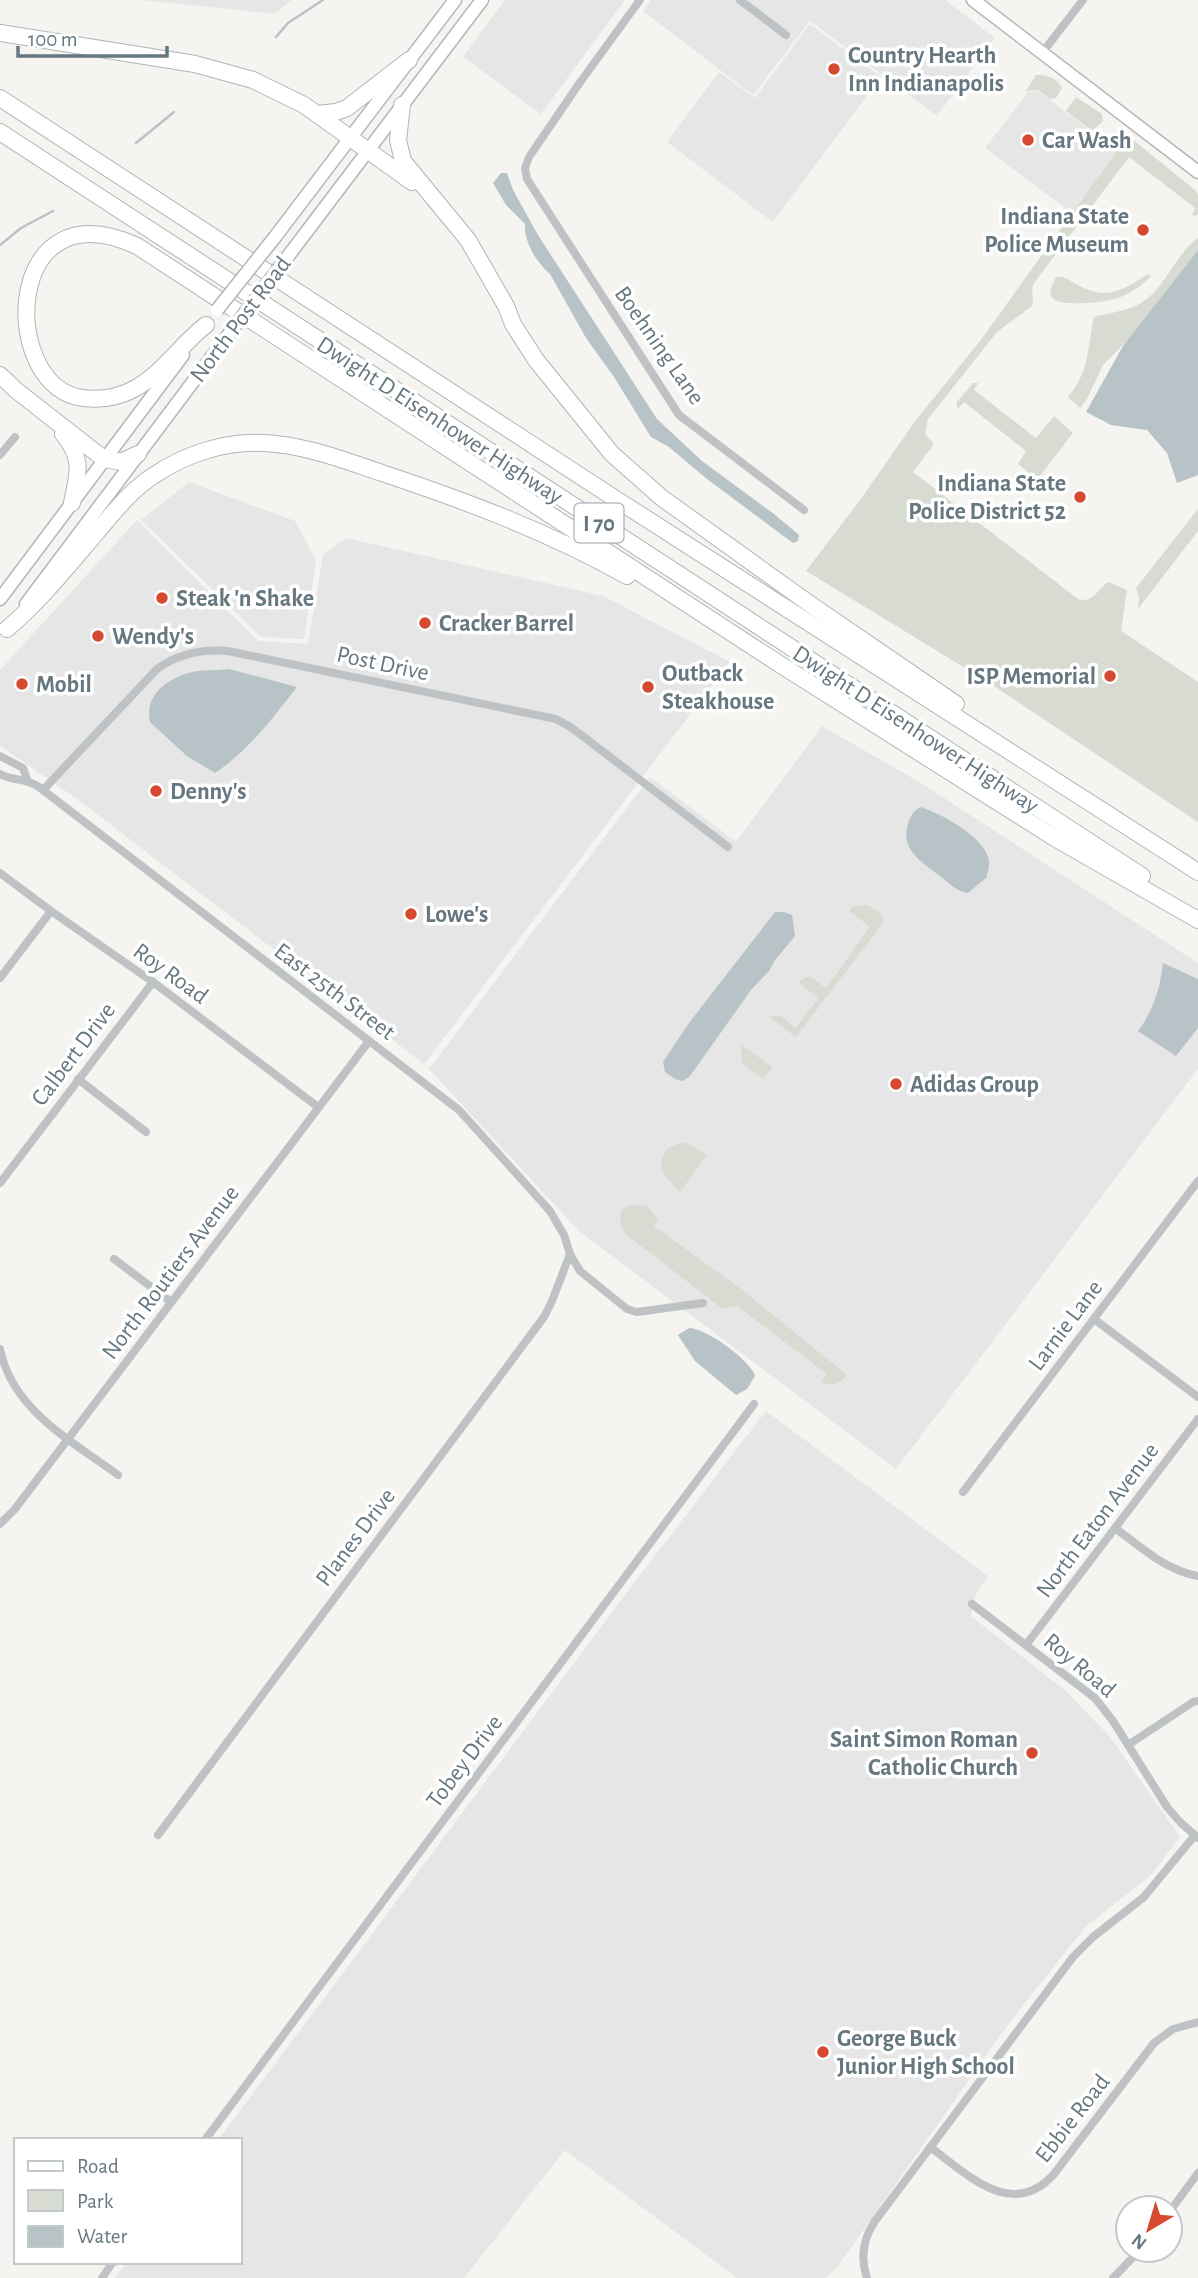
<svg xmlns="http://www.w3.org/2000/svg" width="1198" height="2278" font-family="'Alegreya Sans',sans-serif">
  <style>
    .built { fill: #e5e6e5 }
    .green { fill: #d7dbd2 }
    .water { fill: #b7c3c6 }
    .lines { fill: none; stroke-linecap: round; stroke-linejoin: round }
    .stream { stroke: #b7c3c6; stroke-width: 2.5 }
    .secondary-casing { stroke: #b1b6b9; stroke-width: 15 }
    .primary-casing { stroke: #b2b6b9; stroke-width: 15 }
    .highway-casing { stroke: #b1b5b7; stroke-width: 18 }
    .street { stroke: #bec2c5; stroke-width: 8 }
    .secondary { stroke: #fff; stroke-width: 12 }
    .primary { stroke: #fff; stroke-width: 12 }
    .highway { stroke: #fff; stroke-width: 16 }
    .primary-bridge-casing { stroke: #b2b6b9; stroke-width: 15; stroke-linecap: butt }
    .primary-bridge { stroke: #fff; stroke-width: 12 }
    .poi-dot { fill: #d6482f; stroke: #fff; stroke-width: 2.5 }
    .labels { text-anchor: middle; stroke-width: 7; stroke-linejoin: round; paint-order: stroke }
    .shield { fill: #fff; stroke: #94a0a6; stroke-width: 2 }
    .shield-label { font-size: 23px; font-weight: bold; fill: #667780 }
    .poi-label { font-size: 24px; font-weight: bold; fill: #667780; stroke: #fff; text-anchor: start }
    .street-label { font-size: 24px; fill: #667780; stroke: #fff }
  </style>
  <rect width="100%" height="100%" fill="#f5f4f1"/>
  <!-- built -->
  <g class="built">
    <path d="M143,0H292L274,14Z"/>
    <path d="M505,0H625L541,114L463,57Z"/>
    <path d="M651,0H945L995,38L937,116L810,21L753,95L643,11Z"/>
    <path d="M810,24L881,77L773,222L667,142L719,72L755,98Z"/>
    <path d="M1038,91L1117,151L1072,213L985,148L1028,92Z"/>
    <path d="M189,482L295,521L316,560L304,639L261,637L141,520Z"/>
    <path d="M137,520L258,641L308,644L323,555L346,538L603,596L730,662L424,1064L77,799L0,746V670Z"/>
    <path d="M822,726L921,783L1198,963V1069L896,1469L579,1231L429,1069L650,777L736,842Z"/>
    <path d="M766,1411L988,1576L976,1593L971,1616L1067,1692L1110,1737L1180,1837L1150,1876L1086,1926L1009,2023L836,2269L824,2278H737L565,2150L464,2278H115L127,2262H240V2140H218L634,1583Z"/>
  </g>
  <!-- green -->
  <g class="green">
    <path d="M1036,75C1047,75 1056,77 1062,88L1056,98L1050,99L1038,90L1026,91Z"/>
    <path d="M1076,97L1102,114L1103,121L1092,131L1066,111Z"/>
    <path d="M1114,132L1126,134L1196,191L1198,196V214L1196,216L1192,215L1195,208L1129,157L1034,283C1030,291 1035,298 1032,306L997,332L928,419L925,434L934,444L913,472L1078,599C1094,604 1097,589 1108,582L1127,590L1121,631L1198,682V822L988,682L806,571L860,500L916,420L980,341L1117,151L1108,143Z"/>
    <path d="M1198,238V250L1128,340L1103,365L1087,399L1080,408L1068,397C1090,371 1087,348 1094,317C1108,313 1128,311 1141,303C1167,287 1174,255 1198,238Z"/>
    <path d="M1148,274L1151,276C1143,285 1133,291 1123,296C1110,302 1068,307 1055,300C1051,297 1051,295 1050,290L1056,277C1064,276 1068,280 1076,284C1106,301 1121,291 1148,274Z"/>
    <path d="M973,383H978L974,390L1036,438L1054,416L1073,433L1037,480L1018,464L1026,451L964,402L958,409L956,403Z"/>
    <path d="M1198,509V531L1138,609L1139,598L1136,588Z"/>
    <path d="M868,905L881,914L884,921L796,1037L769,1017L779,1015L796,1028L818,998L798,982L809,976L826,988L870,927L850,911L853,906Z"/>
    <path d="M741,1044L773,1068L763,1079L742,1063Z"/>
    <path d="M681,1143L688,1144L707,1155L680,1192C667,1179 654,1167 667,1149Z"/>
    <path d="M632,1205L647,1206L658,1220L654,1226L741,1289L847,1375C840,1383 832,1387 821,1382L827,1374L737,1306L723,1309L628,1236C621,1228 618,1219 622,1209Z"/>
  </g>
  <!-- water -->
  <g class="water">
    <path d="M501,173H507L513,190L538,235L657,419L702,461L774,514L799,535L798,541L793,543L707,479L669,447L651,437L614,377L586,338L550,274C536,262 524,242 525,224L506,205L493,183Z"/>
    <path d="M1198,250V475L1177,483L1167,453L1147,430L1111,425L1086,412L1123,346Z"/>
    <path d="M229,669L297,687C272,719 249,750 215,773L187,756L150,722C145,698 162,682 185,674C197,669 215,671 229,669Z"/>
    <path d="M920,807C940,813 986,837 989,861C990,865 987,872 987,877L968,893C956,891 949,883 940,876C922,862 900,850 908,824C910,816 913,812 920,807Z"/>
    <path d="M775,912H784L792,915L795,936L775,960L769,971L751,990L690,1076L683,1081L675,1079L665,1072L663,1062L689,1023Z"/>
    <path d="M1163,963L1198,979V1028L1176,1056L1138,1031C1154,1010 1160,988 1163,963Z"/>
    <path d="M689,1328C706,1328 750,1360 755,1376L747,1389L736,1395L695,1361L678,1335Z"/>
  </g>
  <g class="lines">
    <!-- stream -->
    <g class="stream">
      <path d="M276,37L288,23L323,0"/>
      <path d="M136,143L174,112"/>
      <path d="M0,245L21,228L53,211"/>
    </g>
    <defs>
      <path id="secondary" d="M973,0L1198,172"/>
      <g id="primary">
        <path d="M275,237L455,0"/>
        <path d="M292,251L482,0"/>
        <path d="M0,599L183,355"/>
        <path d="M26,604L238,322"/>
      </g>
      <g id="highway">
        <path d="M0,33L195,64L253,80L304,105L412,182"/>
        <path d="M0,98L611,496L1198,872"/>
        <path d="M402,105L398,140L403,161L468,240L506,306L513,324L536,360L612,454L662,498L807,602L956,704"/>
        <path d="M317,114L336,112L347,108L409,60"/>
        <path d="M0,132L1142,876"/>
        <path d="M206,325C181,344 162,374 134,389C117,398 97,401 77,397C0,379 4,185 137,246L781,665L1053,837L1198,920"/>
        <path d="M0,375L17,391L104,459L121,462L138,454"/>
        <path d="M63,434C84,459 78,473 72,503"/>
        <path d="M7,629C41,600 68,566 97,532C114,512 131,490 153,476C185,454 225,441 264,443C305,445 343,460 382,473C466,501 549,532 627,576"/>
      </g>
    </defs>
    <!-- secondary casing -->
    <use href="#secondary" class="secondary-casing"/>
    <!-- primary casing -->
    <use href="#primary" class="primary-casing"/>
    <!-- highway casing -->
    <use href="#highway" class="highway-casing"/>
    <!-- street -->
    <g class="street">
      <path d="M640,0L581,81L529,157L525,168L527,179L679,415L804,510"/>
      <path d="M740,0L786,35"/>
      <path d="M1042,53L1083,0"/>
      <path d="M0,455L15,437"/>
      <path d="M0,756L23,768L27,779"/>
      <path d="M0,774C15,782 25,777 39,787L459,1110L550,1211L564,1235L570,1254L580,1271L627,1309L637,1312L703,1303"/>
      <path d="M43,790L157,669C179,653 202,649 228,651L556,719L572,728L728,847"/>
      <path d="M0,873L51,911L153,982L318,1107"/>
      <path d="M0,978L51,911"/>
      <path d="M78,1079L146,1132"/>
      <path d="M0,1183L153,982"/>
      <path d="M114,1259L171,1302"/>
      <path d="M1094,1319L1198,1397"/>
      <path d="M0,1349C12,1410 72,1441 118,1475"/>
      <path d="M963,1492L1198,1181"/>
      <path d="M0,1524L15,1509L369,1041"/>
      <path d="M1115,1528C1141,1547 1165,1570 1198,1576"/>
      <path d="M972,1604L1095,1698L1113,1721L1167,1807L1180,1822L1198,1838"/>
      <path d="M1026,1645L1198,1419"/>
      <path d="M1128,1745L1193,1702L1198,1701"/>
      <path d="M158,1835L544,1317L552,1301L570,1254"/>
      <path d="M205,2140L754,1404"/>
      <path d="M930,2147C967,2174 1012,2221 1054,2174L1154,2043L1173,2029L1198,2022"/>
      <path d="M1170,2211L1198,2173"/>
      <path d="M102,2278L113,2262"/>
      <path d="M867,2278C860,2258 863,2239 875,2221L1073,1957L1093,1937L1144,1897L1195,1835"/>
      <path d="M1113,2278L1140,2250"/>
    </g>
    <!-- secondary -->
    <use href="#secondary" class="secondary"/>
    <!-- primary -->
    <use href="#primary" class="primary"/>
    <!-- highway -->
    <use href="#highway" class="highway"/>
    <defs>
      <g id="primary-bridge">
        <path d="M217,310L275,237"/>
        <path d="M238,322L292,251"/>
      </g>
    </defs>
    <!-- primary-bridge casing -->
    <use href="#primary-bridge" class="primary-bridge-casing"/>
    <!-- primary-bridge -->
    <use href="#primary-bridge" class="primary-bridge"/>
  </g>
  <!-- markers -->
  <g class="poi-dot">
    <circle cx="834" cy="69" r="7"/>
    <circle cx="1028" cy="140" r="7"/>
    <circle cx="1143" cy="230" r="7"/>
    <circle cx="1080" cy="497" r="7"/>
    <circle cx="162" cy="598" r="7"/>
    <circle cx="425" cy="623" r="7"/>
    <circle cx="98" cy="636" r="7"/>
    <circle cx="1110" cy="676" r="7"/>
    <circle cx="22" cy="684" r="7"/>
    <circle cx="648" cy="687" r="7"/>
    <circle cx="156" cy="791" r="7"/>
    <circle cx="411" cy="914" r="7"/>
    <circle cx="896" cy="1084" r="7"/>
    <circle cx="1032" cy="1753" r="7"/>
    <circle cx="823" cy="2052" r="7"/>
  </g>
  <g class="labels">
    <!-- shield labels -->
    <rect class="shield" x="574.5" y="503.5" width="49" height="39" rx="5"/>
    <g class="shield-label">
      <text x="599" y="531">I 70</text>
    </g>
    <!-- poi labels -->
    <g class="poi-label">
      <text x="848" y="63">Country Hearth<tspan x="848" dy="28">Inn Indianapolis</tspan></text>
      <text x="1042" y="148">Car Wash</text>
      <text x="1129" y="224" text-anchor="end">Indiana State<tspan x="1129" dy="28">Police Museum</tspan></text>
      <text x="1066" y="491" text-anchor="end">Indiana State<tspan x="1066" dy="28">Police District 52</tspan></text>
      <text x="176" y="606">Steak 'n Shake</text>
      <text x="439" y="631">Cracker Barrel</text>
      <text x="112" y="644">Wendy's</text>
      <text x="662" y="681">Outback<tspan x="662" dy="28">Steakhouse</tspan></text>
      <text x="1096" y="684" text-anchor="end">ISP Memorial</text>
      <text x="36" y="692">Mobil</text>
      <text x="170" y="799">Denny's</text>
      <text x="425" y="922">Lowe's</text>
      <text x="910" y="1092">Adidas Group</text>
      <text x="1018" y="1747" text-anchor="end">Saint Simon Roman<tspan x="1018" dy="28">Catholic Church</tspan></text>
      <text x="837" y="2046">George Buck<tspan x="837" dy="28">Junior High School</tspan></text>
    </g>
    <!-- street labels -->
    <g class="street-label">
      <text transform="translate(240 319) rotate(-53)" y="8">North Post Road</text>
      <text transform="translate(660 345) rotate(55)" y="8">Boehning Lane</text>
      <text transform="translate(440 420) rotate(33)" y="8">Dwight D Eisenhower Highway</text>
      <text transform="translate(383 663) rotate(12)" y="8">Post Drive</text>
      <text transform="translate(916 729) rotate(33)" y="8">Dwight D Eisenhower Highway</text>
      <text transform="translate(171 973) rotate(36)" y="8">Roy Road</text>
      <text transform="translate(335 991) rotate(37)" y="8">East 25th Street</text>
      <text transform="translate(73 1054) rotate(-53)" y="8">Calbert Drive</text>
      <text transform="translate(170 1272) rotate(-53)" y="8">North Routiers Avenue</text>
      <text transform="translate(1065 1325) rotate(-53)" y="8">Larnie Lane</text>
      <text transform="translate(1097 1520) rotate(-53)" y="8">North Eaton Avenue</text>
      <text transform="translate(355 1537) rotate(-53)" y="8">Planes Drive</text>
      <text transform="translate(1080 1665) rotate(40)" y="8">Roy Road</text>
      <text transform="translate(464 1761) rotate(-53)" y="8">Tobey Drive</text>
      <text transform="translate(1072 2118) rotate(-52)" y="8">Ebbie Road</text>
    </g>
  </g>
  <!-- legend -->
  <rect x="14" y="2138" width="228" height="126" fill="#ffffff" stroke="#c2c9cc" stroke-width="2"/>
  <rect x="28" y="2161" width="35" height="10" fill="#ffffff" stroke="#c2c9cc" stroke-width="2"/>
  <text x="77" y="2173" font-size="21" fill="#667780">Road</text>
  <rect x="28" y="2190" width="35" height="21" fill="#d7dbd2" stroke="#c2c9cc" stroke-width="2"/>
  <text x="77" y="2208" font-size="21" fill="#667780">Park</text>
  <rect x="28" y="2226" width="35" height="21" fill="#b7c3c6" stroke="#c2c9cc" stroke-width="2"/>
  <text x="77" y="2243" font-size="21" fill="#667780">Water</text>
  <!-- north arrow -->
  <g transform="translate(1149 2229) rotate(218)"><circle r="33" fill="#ffffff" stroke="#c2c9cc" stroke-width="2"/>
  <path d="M0-5L12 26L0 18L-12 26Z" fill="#d6482f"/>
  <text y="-10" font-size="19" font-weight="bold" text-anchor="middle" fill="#667780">N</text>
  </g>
  <!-- scale -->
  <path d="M18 46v10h149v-10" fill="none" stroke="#667780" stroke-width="3.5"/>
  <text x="28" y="46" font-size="21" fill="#667780" stroke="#ffffff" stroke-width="5" paint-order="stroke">100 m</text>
</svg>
